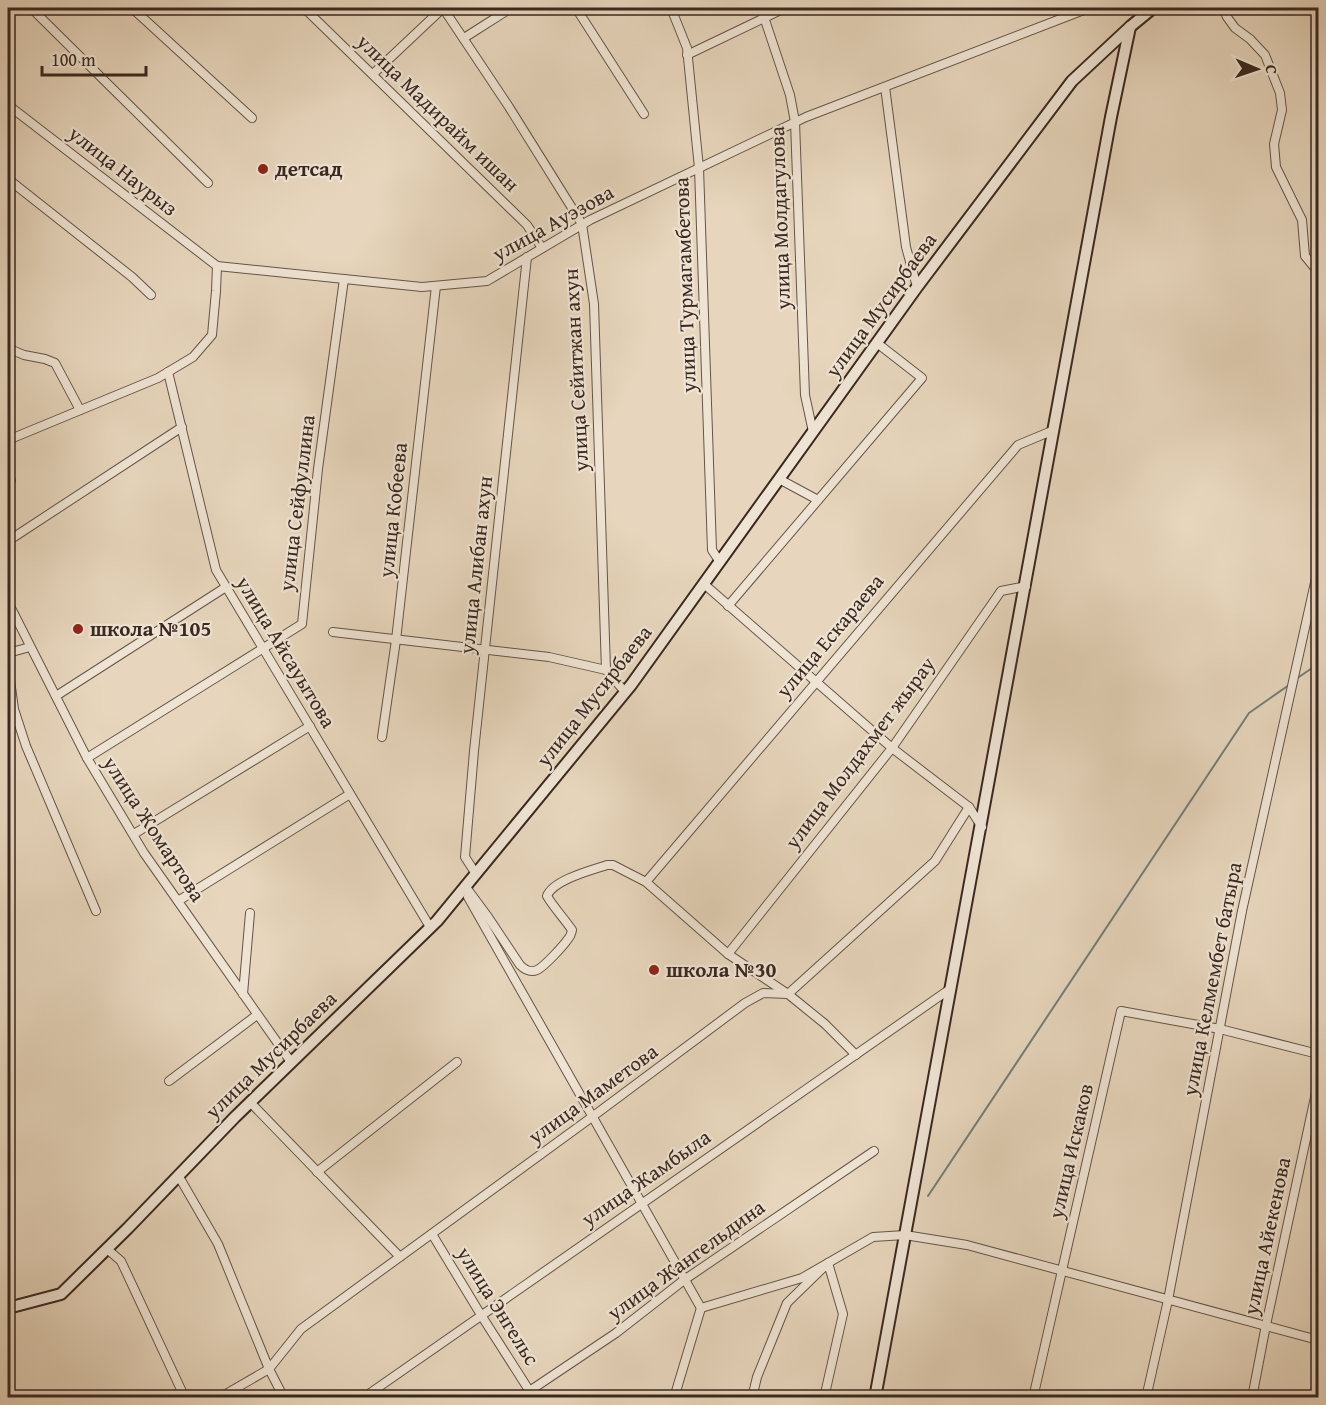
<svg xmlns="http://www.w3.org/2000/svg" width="1326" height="1405" font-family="'Gentium Book Plus',serif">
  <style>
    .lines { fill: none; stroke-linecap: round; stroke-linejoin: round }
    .stream { stroke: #727e7b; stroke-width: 2 }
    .street-casing { stroke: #655447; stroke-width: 10 }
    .secondary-casing { stroke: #3a2820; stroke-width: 14 }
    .street { stroke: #efe4d4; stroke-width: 8 }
    .secondary { stroke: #efe4d4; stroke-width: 10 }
    .poi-dot { fill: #8f2418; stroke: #efe4d4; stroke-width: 2 }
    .labels { text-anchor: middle; stroke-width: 4.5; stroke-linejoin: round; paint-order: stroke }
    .street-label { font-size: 21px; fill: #3a2820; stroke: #efe4d4 }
    .poi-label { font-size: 21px; font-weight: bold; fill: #3a2820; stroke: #efe4d4; text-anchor: start }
  </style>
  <rect width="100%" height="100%" fill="#e7d6bd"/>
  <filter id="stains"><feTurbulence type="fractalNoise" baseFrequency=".00333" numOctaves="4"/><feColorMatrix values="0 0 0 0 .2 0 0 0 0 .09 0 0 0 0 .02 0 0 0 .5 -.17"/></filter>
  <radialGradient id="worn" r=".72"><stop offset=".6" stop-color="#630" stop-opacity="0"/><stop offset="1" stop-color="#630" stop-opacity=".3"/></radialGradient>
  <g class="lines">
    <!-- stream -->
    <g class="stream">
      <path d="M1296,679L1318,664"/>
      <path d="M928,1196L1249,713L1289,685"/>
    </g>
    <defs>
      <g id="street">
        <path d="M31,8L208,183"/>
        <path d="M132,8L252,118"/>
        <path d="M304,8L527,225L542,248"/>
        <path d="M443,8L509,107L582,224L594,304L606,670L625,692"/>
        <path d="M576,8L644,114"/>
        <path d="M671,8L687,48L699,168L712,550L720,562"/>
        <path d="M761,8L790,95L795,122L805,395L813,432"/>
        <path d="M1223,8L1227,17L1235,28L1250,39L1265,55L1280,93L1282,110L1274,144L1276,167L1302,220L1305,256L1314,267L1318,270"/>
        <path d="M464,38L511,8"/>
        <path d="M687,55L785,8"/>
        <path d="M373,74L443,8"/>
        <path d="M885,87L906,247L917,287"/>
        <path d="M8,105L217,266"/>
        <path d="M8,179L132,277L151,295"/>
        <path d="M217,266L422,287L487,281L590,220L806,117L1089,8"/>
        <path d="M8,346L12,350L24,355L45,359L55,363L80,410"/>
        <path d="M168,372L216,570L430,927"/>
        <path d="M8,440L158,378L193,357L212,335L216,291L217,266"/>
        <path d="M8,471L11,481"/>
        <path d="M779,479L818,500"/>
        <path d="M8,541L182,427"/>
        <path d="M704,584L892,748L969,807L982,827"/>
        <path d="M8,602L87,758L144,853L291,1062"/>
        <path d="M728,606L922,378L877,343"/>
        <path d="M333,632L549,657L606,670"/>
        <path d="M8,653L30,647"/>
        <path d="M8,666L14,709L26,746L96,911"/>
        <path d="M56,696L226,587"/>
        <path d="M382,737L396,640L436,286"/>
        <path d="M87,758L302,624L318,469L344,279"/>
        <path d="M134,834L310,726"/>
        <path d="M476,874L465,857L474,751L527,257"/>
        <path d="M646,882L1018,445L1054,430"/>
        <path d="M465,886L488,917L520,965C525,970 530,973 537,970C544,967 564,945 568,939C571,936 571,934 572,930C564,918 554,908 547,896C553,880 592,870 607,865H613L646,882L728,954L788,994L825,1024L856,1055"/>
        <path d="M468,897L701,1308"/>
        <path d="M178,901L350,794"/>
        <path d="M728,954L892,748L1001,591L1026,586"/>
        <path d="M243,994L250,913"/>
        <path d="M169,1081L257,1015"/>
        <path d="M250,1102L400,1257"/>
        <path d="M317,1172L457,1062"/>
        <path d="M178,1175L218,1244L269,1369L284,1398"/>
        <path d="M432,1234L481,1315L534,1398"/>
        <path d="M107,1249L121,1261L185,1398"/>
        <path d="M701,1308L802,1278L873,1237L905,1235L967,1245L1318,1340"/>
        <path d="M219,1398L269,1369L301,1329L592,1117L745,1003L763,993L788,994L935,861L969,807"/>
        <path d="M363,1398L950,989"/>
        <path d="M519,1398L616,1333L684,1280L874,1151"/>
        <path d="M674,1398L701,1308"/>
        <path d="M752,1398L757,1377L787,1303L828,1263L843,1314L824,1398"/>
        <path d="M1033,1398L1121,1011L1220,1029L1318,1054"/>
        <path d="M1146,1398L1168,1300L1242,911L1318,569"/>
        <path d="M1252,1398L1266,1325L1318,1083"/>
      </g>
      <g id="secondary">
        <path d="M8,1308L61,1294L128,1228L235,1117L437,921L631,685L917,287L1072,81L1131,26L1153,8"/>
        <path d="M875,1398C954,971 1033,544 1111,117L1130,27"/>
      </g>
    </defs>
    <!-- street casing -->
    <use href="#street" class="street-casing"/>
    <!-- secondary casing -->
    <use href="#secondary" class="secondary-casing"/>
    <!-- street -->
    <use href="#street" class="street"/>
    <!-- secondary -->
    <use href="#secondary" class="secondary"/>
  </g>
  <!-- markers -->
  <g class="poi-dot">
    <circle cx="263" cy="169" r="6"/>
    <circle cx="78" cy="629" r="6"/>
    <circle cx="654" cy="970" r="6"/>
  </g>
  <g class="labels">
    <!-- street labels -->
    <g class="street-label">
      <text transform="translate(438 113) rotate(44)" y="7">улица Мадирайм ишан</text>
      <text transform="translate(123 171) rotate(38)" y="7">улица Наурыз</text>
      <text transform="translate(780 218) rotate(-92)" y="7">улица Молдагулова</text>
      <text transform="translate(553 223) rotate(-29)" y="7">улица Ауэзова</text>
      <text transform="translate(685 285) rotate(-92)" y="7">улица Турмагамбетова</text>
      <text transform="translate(881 305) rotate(-54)" y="7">улица Мусирбаева</text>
      <text transform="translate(576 370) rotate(-93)" y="7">улица Сейитжан ахун</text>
      <text transform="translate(297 503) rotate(-83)" y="7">улица Сейфуллина</text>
      <text transform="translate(393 510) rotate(-84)" y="7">улица Кобеева</text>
      <text transform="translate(476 565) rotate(-84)" y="7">улица Алибан ахун</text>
      <text transform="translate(830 636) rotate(-50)" y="7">улица Ескараева</text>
      <text transform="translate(286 652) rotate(59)" y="7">улица Айсауытова</text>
      <text transform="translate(594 696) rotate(-52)" y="7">улица Мусирбаева</text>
      <text transform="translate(860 753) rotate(-53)" y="7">улица Молдахмет жырау</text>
      <text transform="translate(154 829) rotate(57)" y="7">улица Жомартова</text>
      <text transform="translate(1212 979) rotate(-79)" y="7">улица Келмембет батыра</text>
      <text transform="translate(271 1055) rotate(-44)" y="7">улица Мусирбаева</text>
      <text transform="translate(593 1094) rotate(-36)" y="7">улица Маметова</text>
      <text transform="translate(1071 1151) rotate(-77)" y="7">улица Искаков</text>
      <text transform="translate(646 1178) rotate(-35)" y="7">улица Жамбыла</text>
      <text transform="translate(1267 1236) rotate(-78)" y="7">улица Айекенова</text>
      <text transform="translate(686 1260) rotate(-36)" y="7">улица Жангельдина</text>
      <text transform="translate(498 1306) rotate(58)" y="7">улица Энгельс</text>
    </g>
    <!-- poi labels -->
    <g class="poi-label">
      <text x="275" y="176">детсад</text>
      <text x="90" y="636">школа №105</text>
      <text x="666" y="977">школа №30</text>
    </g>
  </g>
  <!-- margin -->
  <rect width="1326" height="1405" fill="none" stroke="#e7d6bd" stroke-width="30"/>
  <rect x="9" y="9" width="1308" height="1387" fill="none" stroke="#3a2820" stroke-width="3"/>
  <rect x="15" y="15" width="1296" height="1375" fill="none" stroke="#3a2820" stroke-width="1.5"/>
  <!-- north arrow -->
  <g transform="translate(1257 69) rotate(92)" stroke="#efe4d4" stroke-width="4.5" paint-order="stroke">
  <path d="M0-4.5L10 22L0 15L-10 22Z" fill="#3a2820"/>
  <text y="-9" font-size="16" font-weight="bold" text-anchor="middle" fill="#3a2820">С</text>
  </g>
  <!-- scale -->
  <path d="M42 66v9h104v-9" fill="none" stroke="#3a2820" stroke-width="3"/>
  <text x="51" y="66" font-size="18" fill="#3a2820" stroke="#efe4d4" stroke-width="4.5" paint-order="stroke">100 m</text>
  <rect width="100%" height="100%" filter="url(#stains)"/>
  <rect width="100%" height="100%" fill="url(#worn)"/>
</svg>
